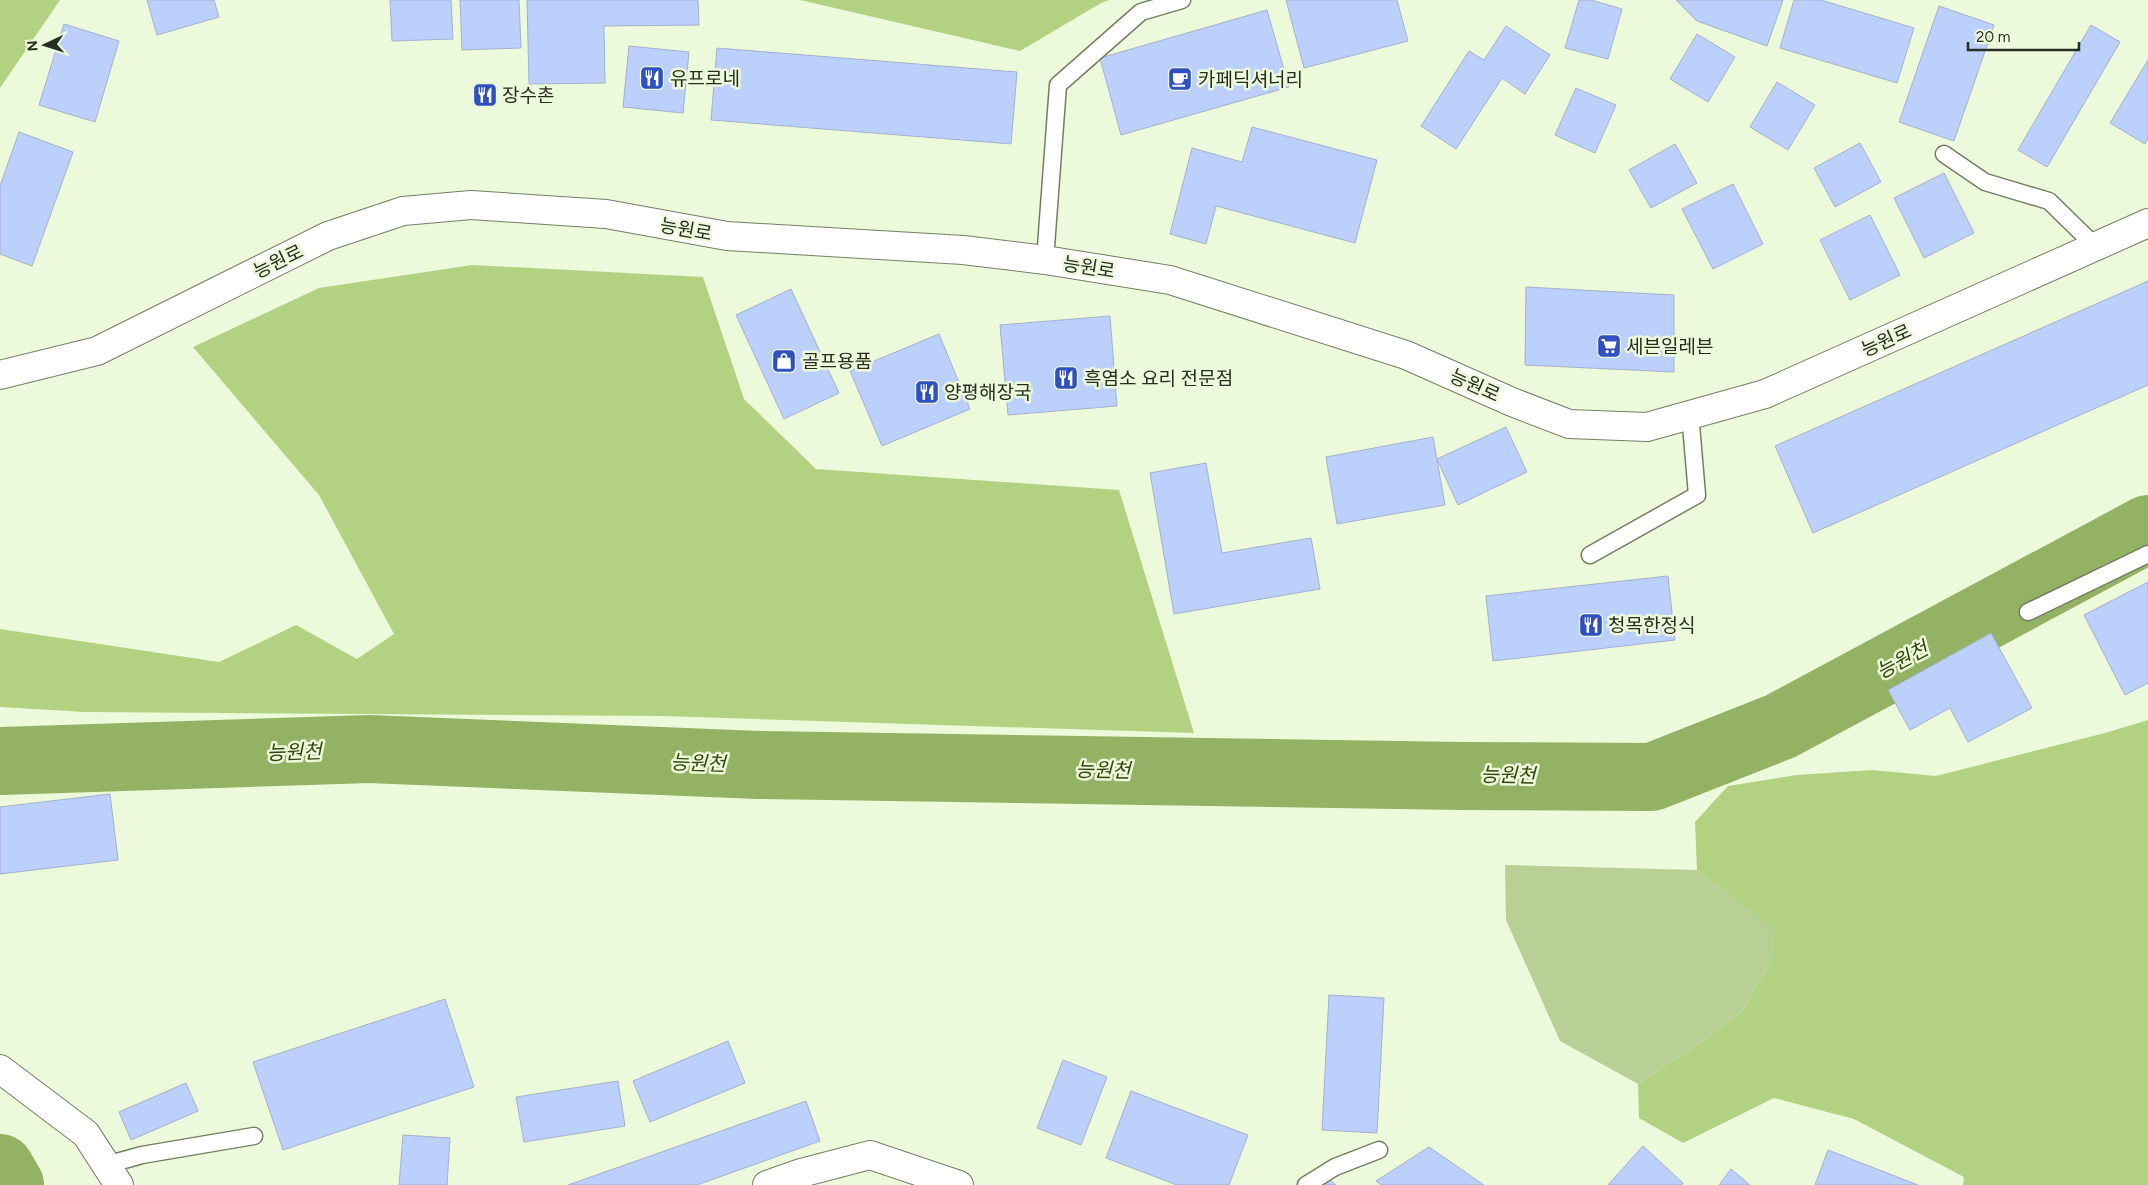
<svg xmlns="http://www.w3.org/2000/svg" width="2148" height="1185" font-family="Figtree,'Noto Sans KR',sans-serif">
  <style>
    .green { fill: #b8d096 }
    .forest { fill: #b2d282 }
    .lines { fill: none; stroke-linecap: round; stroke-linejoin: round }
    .river { stroke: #93b263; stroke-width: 68 }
    .building { fill: #bcd0fd; stroke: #a4b0cc }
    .lane-casing { stroke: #737f64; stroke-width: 19 }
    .street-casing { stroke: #737f64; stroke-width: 30 }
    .secondary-casing { stroke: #737f64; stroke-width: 30 }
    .lane { stroke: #fff; stroke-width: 16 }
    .street { stroke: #fff; stroke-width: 28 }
    .secondary { stroke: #fff; stroke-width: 28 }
    .labels { text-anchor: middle; stroke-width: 5; stroke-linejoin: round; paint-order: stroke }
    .poi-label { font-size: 19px; fill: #282d22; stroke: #ecf9da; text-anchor: start }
    .street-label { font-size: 19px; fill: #282d22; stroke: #ecf9da }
    .water-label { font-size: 20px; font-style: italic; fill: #32450a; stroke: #ecf9da }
  </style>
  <rect width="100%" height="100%" fill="#ecf9da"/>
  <!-- green -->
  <path class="green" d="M1505,865L1697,870L1776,930L1772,960L1742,1011L1695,1047L1638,1084L1560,1041L1506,920Z"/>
  <!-- forest -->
  <g class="forest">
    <path d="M0,0H60L0,88Z"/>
    <path d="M800,0H1109L1101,3L1020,51Z"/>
    <path d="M472,265L703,277L744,399L816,469L1119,490L1194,733L662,716L85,712L0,707V629L219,662L296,625L357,659L394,634L319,495L193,347L319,288Z"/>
    <path d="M2148,720V1185H1963L1964,1177L1854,1119L1774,1098L1683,1143L1639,1118L1638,1084L1695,1047L1742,1011L1772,960L1775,930L1697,870L1695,822L1728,786L1797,775L1872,770L1936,776L2105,733Z"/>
  </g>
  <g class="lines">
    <!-- river -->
    <g class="river">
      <path d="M0,761L369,749L759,765L1461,776L1652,777L1781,726L2148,529"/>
      <path d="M0,1168L10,1185"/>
    </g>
  </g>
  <!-- building -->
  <g class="building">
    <path d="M147,0H214L219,17L157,35Z"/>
    <path d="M390,0H451L453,39L392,41Z"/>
    <path d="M460,0H519L521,48L462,50Z"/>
    <path d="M527,0H698L699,25L604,26L605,83L529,84Z"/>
    <path d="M1286,0H1397L1408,41L1304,68Z"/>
    <path d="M1579,0H1591L1622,9L1608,59L1565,48Z"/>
    <path d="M1676,0H1783L1767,46L1697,21Z"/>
    <path d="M1794,0H1821L1914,28L1897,83L1780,48Z"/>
    <path d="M1939,6L1994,25L1954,141L1899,122Z"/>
    <path d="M1267,10L1289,87L1121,135L1100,58Z"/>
    <path d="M64,24L119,41L95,122L39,105Z"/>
    <path d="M2091,25L2120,42L2047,167L2018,150Z"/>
    <path d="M1506,26L1550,55L1525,94L1502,78L1456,149L1421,126L1469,51L1484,60Z"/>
    <path d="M1697,34L1735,57L1708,102L1670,79Z"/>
    <path d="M629,46L689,52L683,113L623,107Z"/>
    <path d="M717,48L1017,72L1011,144L711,120Z"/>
    <path d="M2148,60V139L2145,144L2110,123Z"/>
    <path d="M1777,82L1815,105L1788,150L1750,127Z"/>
    <path d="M1576,88L1616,105L1595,153L1555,135Z"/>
    <path d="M1252,127L1377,160L1355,243L1216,206L1206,244L1170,234L1192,148L1242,162Z"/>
    <path d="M19,132L73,152L32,266L0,254V186Z"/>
    <path d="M1860,143L1881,182L1835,207L1814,168Z"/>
    <path d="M1675,144L1697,183L1651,208L1629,170Z"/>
    <path d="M1944,173L1974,233L1924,258L1894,198Z"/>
    <path d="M1733,184L1763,244L1713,269L1682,209Z"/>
    <path d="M1870,215L1900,275L1850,300L1820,240Z"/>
    <path d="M2148,281V385L1813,533L1775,446Z"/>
    <path d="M1526,287L1674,295V372L1525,365Z"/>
    <path d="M791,289L839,393L784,419L736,315Z"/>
    <path d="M1110,316L1117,406L1008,415L1000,325Z"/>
    <path d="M939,334L970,409L882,446L850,371Z"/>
    <path d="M1506,427L1527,472L1458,505L1437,459Z"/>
    <path d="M1433,437L1445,505L1337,524L1326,457Z"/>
    <path d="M1206,463L1222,553L1311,538L1320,589L1174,614L1150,473Z"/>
    <path d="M1668,576L1675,640L1493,661L1486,596Z"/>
    <path d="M2148,582V683L2125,695L2084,615Z"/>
    <path d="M1991,633L2032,708L1968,742L1950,708L1910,730L1888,690Z"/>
    <path d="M110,794L118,860L0,874V807Z"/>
    <path d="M1329,995L1384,998L1377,1133L1322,1130Z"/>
    <path d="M445,999L474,1087L283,1150L253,1062Z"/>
    <path d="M728,1041L745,1083L650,1122L633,1081Z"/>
    <path d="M1063,1060L1107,1077L1081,1145L1037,1128Z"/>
    <path d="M618,1081L625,1126L524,1142L516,1097Z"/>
    <path d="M186,1083L198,1111L131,1140L119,1112Z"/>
    <path d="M1131,1091L1248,1135L1229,1185H1177L1106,1158Z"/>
    <path d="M806,1101L820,1141L697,1185H568Z"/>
    <path d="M403,1135L450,1138L447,1185H399Z"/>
    <path d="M1643,1146L1683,1183L1682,1185H1608Z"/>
    <path d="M1429,1147L1484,1185H1381L1376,1181Z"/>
    <path d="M1828,1150L1918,1185H1815Z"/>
    <path d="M1731,1169L1750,1185H1719Z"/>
    <path d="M1330,1180L1336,1185H1325Z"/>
  </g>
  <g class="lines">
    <defs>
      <g id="lane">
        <path d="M1944,154L1985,182L2049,201L2095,246"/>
        <path d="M1045,260L1058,85L1141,12L1182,0"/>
        <path d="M1590,555L1697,495L1690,413"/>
        <path d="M2028,612L2148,554"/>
        <path d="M106,1165L142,1155L254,1136"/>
        <path d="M1306,1185L1335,1167L1379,1150"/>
      </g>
      <g id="street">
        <path d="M0,1069L86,1134L119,1185"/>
        <path d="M767,1185L801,1173L870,1155L959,1185"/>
      </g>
      <path id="secondary" d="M0,375L97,351L328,236L403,211L471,205L606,214L727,236L963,250L1045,260L1170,280L1406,355L1512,402L1569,424L1647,427L1765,394L2148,223"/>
    </defs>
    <!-- lane casing -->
    <use href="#lane" class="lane-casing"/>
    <!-- street casing -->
    <use href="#street" class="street-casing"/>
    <!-- secondary casing -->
    <use href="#secondary" class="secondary-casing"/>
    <!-- lane -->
    <use href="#lane" class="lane"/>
    <!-- street -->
    <use href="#street" class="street"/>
    <!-- secondary -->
    <use href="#secondary" class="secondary"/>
  </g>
  <!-- icons -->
  <defs>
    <symbol id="restaurant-square" viewBox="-11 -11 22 22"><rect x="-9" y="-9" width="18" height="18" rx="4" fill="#2e50c0" stroke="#ecf9da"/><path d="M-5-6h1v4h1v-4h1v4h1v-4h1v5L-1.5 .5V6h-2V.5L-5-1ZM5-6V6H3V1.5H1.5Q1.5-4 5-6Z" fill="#fff"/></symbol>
    <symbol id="cafe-square" viewBox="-11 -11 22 22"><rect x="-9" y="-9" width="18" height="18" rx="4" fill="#2e50c0" stroke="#ecf9da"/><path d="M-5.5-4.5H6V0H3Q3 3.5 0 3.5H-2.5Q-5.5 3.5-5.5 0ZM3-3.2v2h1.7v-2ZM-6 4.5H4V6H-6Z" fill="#fff"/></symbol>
    <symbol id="supermarket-square" viewBox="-11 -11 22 22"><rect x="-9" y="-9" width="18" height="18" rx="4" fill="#2e50c0" stroke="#ecf9da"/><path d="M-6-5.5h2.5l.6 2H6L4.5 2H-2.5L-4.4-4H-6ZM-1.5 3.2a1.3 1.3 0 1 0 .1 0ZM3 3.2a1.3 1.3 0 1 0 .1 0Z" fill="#fff"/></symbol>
    <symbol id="shop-square" viewBox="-11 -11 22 22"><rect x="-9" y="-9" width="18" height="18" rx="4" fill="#2e50c0" stroke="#ecf9da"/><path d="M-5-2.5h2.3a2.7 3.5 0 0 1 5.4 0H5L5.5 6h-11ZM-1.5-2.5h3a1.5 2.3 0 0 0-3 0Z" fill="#fff"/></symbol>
  </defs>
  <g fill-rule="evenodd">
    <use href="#restaurant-square" x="638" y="64" width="28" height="28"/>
    <use href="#cafe-square" x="1166" y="65" width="28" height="28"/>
    <use href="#restaurant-square" x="471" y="81" width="28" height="28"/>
    <use href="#supermarket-square" x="1595" y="332" width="28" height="28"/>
    <use href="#shop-square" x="770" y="347" width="28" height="28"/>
    <use href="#restaurant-square" x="1052" y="364" width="28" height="28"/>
    <use href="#restaurant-square" x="913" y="378" width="28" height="28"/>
    <use href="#restaurant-square" x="1577" y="611" width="28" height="28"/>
  </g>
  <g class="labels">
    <!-- poi labels -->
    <g class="poi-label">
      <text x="670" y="85">유프로네</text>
      <text x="1198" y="86">카페딕셔너리</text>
      <text x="502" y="102">장수촌</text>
      <text x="1626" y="353">세븐일레븐</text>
      <text x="802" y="368">골프용품</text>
      <text x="1084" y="385">흑염소 요리 전문점</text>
      <text x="944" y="399">양평해장국</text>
      <text x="1608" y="632">청목한정식</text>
    </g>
    <!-- street labels -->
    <g class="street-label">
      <text transform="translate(686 229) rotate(10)" y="7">능원로</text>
      <text transform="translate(278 261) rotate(-26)" y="7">능원로</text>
      <text transform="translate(1089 267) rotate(9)" y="7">능원로</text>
      <text transform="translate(1886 340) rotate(-24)" y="7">능원로</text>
      <text transform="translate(1475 385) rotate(24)" y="7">능원로</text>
    </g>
    <!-- water labels -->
    <g class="water-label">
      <text transform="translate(1902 660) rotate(-28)" y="7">능원천</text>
      <text transform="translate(294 752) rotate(-2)" y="7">능원천</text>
      <text transform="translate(698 763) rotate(2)" y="7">능원천</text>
      <text transform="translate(1103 770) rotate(1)" y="7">능원천</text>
      <text transform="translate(1508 775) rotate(1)" y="7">능원천</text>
    </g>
  </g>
  <!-- north arrow -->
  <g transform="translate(45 45) rotate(266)" stroke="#ecf9da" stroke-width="4" paint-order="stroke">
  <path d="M0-4L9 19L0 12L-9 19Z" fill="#282d22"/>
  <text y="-8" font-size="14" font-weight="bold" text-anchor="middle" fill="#282d22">N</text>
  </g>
  <!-- scale -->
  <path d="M1968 42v8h111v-8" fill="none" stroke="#282d22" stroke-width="2.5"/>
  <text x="1976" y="42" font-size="15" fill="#282d22" stroke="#ecf9da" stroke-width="4" paint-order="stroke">20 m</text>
</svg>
